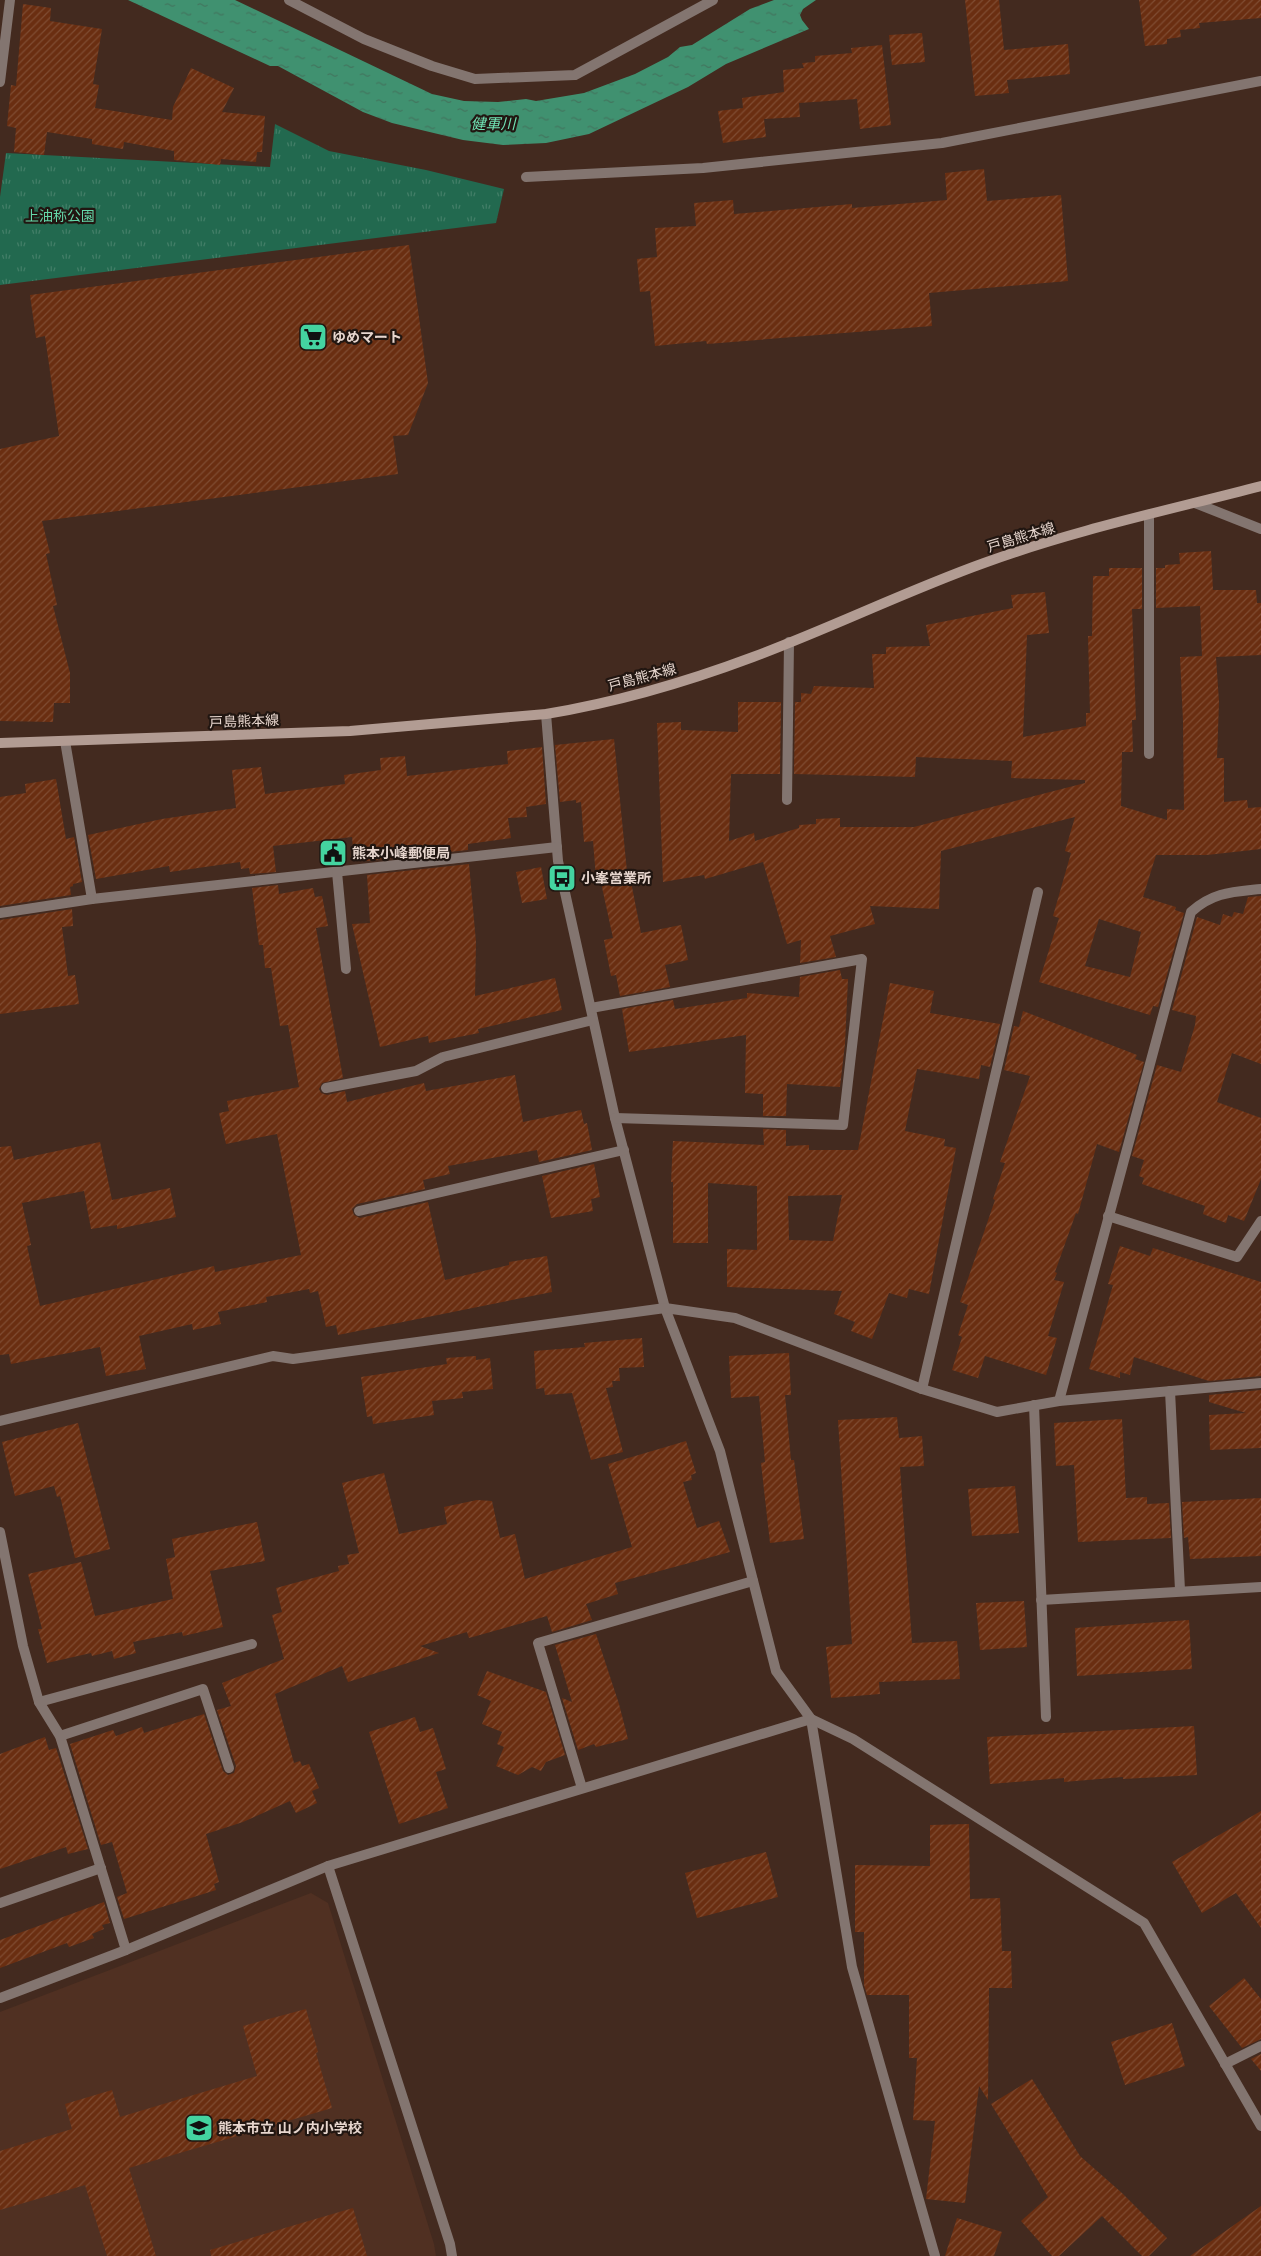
<svg xmlns="http://www.w3.org/2000/svg" width="1261" height="2256" font-family="'Varela Round','Noto Sans JP',sans-serif">
  <style>
    .built { fill: #503022 }
    .grass { fill: url(#grass-tufts) }
    .water { fill: url(#water-ripples) }
    .building { fill: url(#building-hatch); fill-rule: evenodd }
    .lines { fill: none; stroke-linecap: round; stroke-linejoin: round }
    .minor { stroke: #837570; stroke-width: 10 }
    .secondary { stroke: #b29c93; stroke-width: 10 }
    .labels { text-anchor: middle; stroke-width: 4.5; stroke-linejoin: round; paint-order: stroke }
    .park-label { font-size: 14px; fill: #65d7a9; stroke: #211611 }
    .poi-label { font-size: 14px; font-weight: bold; fill: #e7d6ce; stroke: #211611; text-anchor: start }
    .street-label { font-size: 14px; fill: #e7d6ce; stroke: #211611 }
    .water-label { font-size: 15px; font-style: italic; fill: #70e1b3; stroke: #211611 }
  </style>
  <defs>
    <pattern id="grass-tufts" width="24" height="20" patternUnits="userSpaceOnUse" patternTransform="scale(1.25)"><rect width="24" height="20" fill="#22694f"/><path d="M3 7l-1-3M5 7V3M7 7l1-3M15 17l-1-3M17 17v-4M19 17l1-3" fill="none" stroke="#427e67"/></pattern>
    <pattern id="water-ripples" width="26" height="14" patternUnits="userSpaceOnUse" patternTransform="scale(1.25)"><rect width="26" height="14" fill="#409170"/><path d="M2 4q2-2 4 0t4 0M15 11q2-2 4 0t4 0" fill="none" stroke="#42755e"/></pattern>
    <pattern id="building-hatch" width="6" height="6" patternUnits="userSpaceOnUse" patternTransform="scale(1.25)"><rect width="6" height="6" fill="#6a2e11"/><path d="M-1 1l2-2M0 6l6-6M5 7l2-2" fill="none" stroke="#7f4c32"/></pattern>
  </defs>
  <rect width="100%" height="100%" fill="#432a1f"/>
  <!-- built -->
  <path class="built" d="M311,1893L328,1903L434,2244L436,2256H0V2012Z"/>
  <!-- grass -->
  <path class="grass" d="M275,124L329,151L426,170L504,189L496,223L0,285V197L6,153L270,167Z"/>
  <!-- water -->
  <path class="water" d="M128,0H235L432,94L464,101L498,102L526,99L536,101L584,93L635,74L668,57L680,47L692,45L750,9L774,0H816L803,9L800,15L802,20L809,29L726,64L688,87L589,134L546,143L503,145L463,140L392,123L363,112L278,66H270Z"/>
  <!-- building -->
  <g class="building">
    <path d="M965,0H999L1004,50L1068,44L1070,74L1007,80L1009,93L975,96Z"/>
    <path d="M1139,0H1261V18L1199,23L1200,28L1180,30L1181,37L1167,39V44L1145,46Z"/>
    <path d="M23,4L51,8L50,21L102,29L93,84L99,85L95,108L172,120L173,107L191,68L234,88L222,112L265,116L262,152H257L256,162L221,159L220,165L174,160V151L124,142L123,149L92,144V139L47,132L44,155L14,152L16,128L7,126L11,85L16,86Z"/>
    <path d="M922,33L925,62L892,65L889,35Z"/>
    <path d="M882,45L891,125L860,129L857,99L799,103L800,117L764,119L766,137L723,143L718,111L743,108L742,98L784,92L783,70L804,68L802,63L815,62V56L852,53L851,48Z"/>
    <path d="M984,169L987,201L1061,195L1068,281L929,293L932,326L707,344L706,341L655,346L650,291L640,292L637,259L657,257L655,228L696,226L694,203L733,200L734,214L852,204V208L947,200L945,173Z"/>
    <path d="M409,245L428,383L408,435L393,436L398,474L42,521L50,553L46,554L57,605L53,606L70,673V703H54L53,722L0,721V449L59,436L45,336L36,338L30,295Z"/>
    <path d="M1211,551L1213,590H1256L1257,603H1261V655L1216,657L1219,702L1217,758H1224V802L1247,800L1248,808L1261,807V849L1207,855H1156L1143,897L1176,907L1175,910L1184,913L1158,1007L1153,1006L1150,1015L1039,982L1059,918L1053,916L1071,853L1065,851L1075,817L941,851L939,909L870,906L875,924L830,936L836,957L800,963L801,940L787,944L763,862L705,879L704,875L663,882L657,723L681,722V730L738,732V702H781L780,774H731L729,841L754,833L755,841L799,828V825L816,824V819L840,818V827H914L1085,783V780L1011,778L1012,761L916,757L915,777L794,774L795,702H801V693L811,694L814,686L874,688L872,654H886V647L930,646L926,625L1013,608L1011,595L1045,592L1049,633L1027,635L1023,737L1086,726V713H1090L1088,636H1092L1093,576H1109V568H1142V609H1132L1136,720H1132L1133,752H1122L1121,806L1167,820V809L1184,810L1183,721L1180,657L1202,656L1200,606L1156,608V568H1165V565L1180,564L1179,553ZM1099,919L1141,932L1130,977L1085,966Z"/>
    <path d="M614,739L628,882H631L641,933L681,925L688,960L665,965L670,987L620,996L616,975L611,976L604,940L613,938L600,878H596L593,841L584,842L581,802L576,803V800L560,802L555,745Z"/>
    <path d="M542,747L546,804L526,807L527,817L508,818L511,838L468,844V850L366,861V847L353,848L352,837L273,846L276,872L250,874L249,868L241,869L240,862L170,872L169,866L96,879L88,835L162,819L236,808L232,770L261,767L265,794L345,784L344,775L381,770L380,758L405,756L407,776L508,764L507,751Z"/>
    <path d="M56,779L66,839L74,837L82,882L73,884V886L70,887L71,895L0,906V797L26,793L25,784Z"/>
    <path d="M469,864L476,942L475,996L555,978L562,1010L478,1029L479,1033L429,1043L428,1036L380,1047L352,924L370,923L367,875Z"/>
    <path d="M541,867L547,899L522,903L516,872Z"/>
    <path d="M278,885L279,894L313,888L315,897L322,896L328,926L316,928L343,1078L322,1083L319,1089L321,1093L327,1095L345,1091L347,1102L424,1083L426,1091L515,1075L523,1122L581,1110L584,1124L587,1123L592,1150L539,1162L537,1150L448,1166L450,1174L423,1180L425,1189L357,1204L352,1209L354,1215L360,1218L428,1202L445,1280L509,1265V1262L547,1256L552,1292L338,1335L336,1325L326,1327L318,1291L310,1293L309,1289L266,1297L267,1302L218,1312L221,1324L193,1330L192,1324L139,1336L146,1369L106,1376L100,1347L11,1364L9,1354L0,1355V1147L11,1146L14,1160L100,1142L112,1200L170,1188L176,1217L117,1229V1225L91,1229L84,1191L22,1203L31,1245L27,1246L40,1306L214,1266L215,1272L301,1255L277,1134L226,1144L219,1113L229,1111L227,1101L299,1087L288,1025L280,1026L271,968H265L263,945H259L252,888Z"/>
    <path d="M1261,896V1064L1232,1053L1217,1102L1261,1118V1179L1244,1221L1228,1215L1226,1223L1203,1214L1205,1206L1142,1184L1144,1178L1139,1176L1144,1160L1132,1156L1157,1065L1181,1072L1195,1025L1196,1016L1172,1010L1197,917L1220,925L1223,914L1232,917L1234,912L1243,914L1248,897Z"/>
    <path d="M72,909L73,926L62,927L68,976L75,975L79,1004L0,1014V920Z"/>
    <path d="M840,970L842,979H848L845,1044L840,1087L787,1084L786,1116H763V1094L745,1093L746,1035L629,1052L622,1009L673,1000L675,1009L747,998V993L799,997L800,977Z"/>
    <path d="M890,983L934,991L930,1013L1000,1024L990,1067L981,1065L979,1079L917,1069L905,1131L945,1139L944,1146L956,1148L929,1294L909,1289L907,1298L889,1293L872,1339L851,1331L855,1322L834,1314L842,1291L727,1287V1249L757,1250V1186L708,1183V1243H673V1182H671L673,1141L764,1145L763,1129L786,1130V1146L809,1145V1150H858ZM842,1195L833,1241L789,1240L788,1196Z"/>
    <path d="M1023,1011L1137,1055L1135,1059L1144,1062L1119,1152L1097,1144L1078,1214L1076,1213L1055,1272L1057,1273L1054,1280L1064,1282L1048,1336L1057,1338L1046,1375L985,1356L978,1378L952,1370L962,1337L958,1335L968,1305L960,1302L995,1200L993,1199L1005,1163L1000,1162L1030,1076L1004,1070L1014,1026L1019,1027Z"/>
    <path d="M594,1164L600,1197L591,1199L593,1211L551,1218L542,1176Z"/>
    <path d="M1120,1246L1150,1256L1153,1248L1261,1282V1376L1209,1381L1134,1357L1130,1375L1120,1372V1378L1089,1369L1113,1285L1108,1284Z"/>
    <path d="M642,1338L644,1367L619,1368L620,1381H612L613,1387L606,1388L623,1452L591,1460L572,1393L545,1395L544,1388L536,1389L534,1351L585,1347L584,1343Z"/>
    <path d="M789,1353L791,1395H785L791,1460H794L804,1539L770,1543L761,1463L765,1462L759,1396L731,1398L729,1356Z"/>
    <path d="M476,1356V1360L490,1358L493,1389L462,1392L463,1398L432,1401L434,1415L373,1424L372,1416L367,1417L361,1377L447,1364L446,1358Z"/>
    <path d="M1261,1390V1448L1210,1450L1209,1415L1246,1413L1209,1402V1395Z"/>
    <path d="M897,1417L899,1438L922,1436L924,1466L900,1467L912,1643L957,1641L960,1679L879,1682L880,1694L831,1698L826,1647L852,1644L838,1420Z"/>
    <path d="M1122,1419L1126,1498L1147,1497V1504L1169,1503L1171,1538L1078,1542L1074,1465L1056,1466L1054,1423Z"/>
    <path d="M78,1423L110,1549L75,1558L60,1496L57,1497L54,1486L15,1496L2,1442Z"/>
    <path d="M686,1441L696,1473L691,1475L692,1480L683,1482L697,1528L719,1521L730,1552L615,1583L618,1594L586,1604L592,1620L552,1632L547,1616L469,1638L467,1632L420,1646L439,1653L348,1682L342,1666L275,1694L294,1763L300,1761L302,1766L309,1764L319,1788L312,1791L317,1803L296,1813L290,1801L243,1822L206,1834L219,1882L214,1884L216,1890L124,1919L117,1897L127,1893L112,1842L101,1845L70,1744L113,1730L116,1736L142,1727L144,1733L204,1714L223,1771L228,1775L234,1773L236,1766L217,1710L231,1706L222,1683L284,1659L272,1615L282,1612L276,1588L339,1571L338,1566L349,1564L347,1555L359,1553L342,1483L384,1473L399,1534L447,1524L444,1507L477,1500L492,1501L500,1538L515,1534L525,1579L632,1547L608,1464Z"/>
    <path d="M1015,1486L1019,1533L972,1536L968,1489Z"/>
    <path d="M1261,1498V1556L1190,1559L1188,1537L1184,1538L1182,1502Z"/>
    <path d="M257,1522L265,1561L210,1571L223,1627L183,1636L182,1632L133,1642L136,1653L114,1659L112,1651L92,1656L91,1653L47,1663L38,1629H42L28,1574L81,1562L95,1616L173,1599L166,1559L175,1557L172,1539Z"/>
    <path d="M1024,1601L1027,1647L980,1650L976,1603Z"/>
    <path d="M1189,1620L1192,1669L1077,1676L1075,1628Z"/>
    <path d="M596,1634L619,1704L628,1739L596,1747L594,1744L578,1750L562,1698L572,1702L555,1645Z"/>
    <path d="M487,1671L546,1692L565,1755L546,1762L541,1771L532,1767L518,1775L496,1766L504,1747L497,1744L502,1732L482,1724L491,1701L477,1695Z"/>
    <path d="M415,1717L420,1732L433,1728L446,1769L436,1772L448,1808L399,1824L369,1732Z"/>
    <path d="M1194,1726L1197,1775L1123,1779V1777L1064,1782V1778L990,1784L987,1737Z"/>
    <path d="M45,1737L49,1750L56,1748L88,1849L68,1854L66,1847L0,1869V1754Z"/>
    <path d="M1261,1811V1928L1236,1893L1202,1913L1172,1862Z"/>
    <path d="M969,1824L970,1899L1000,1898L1002,1951H1011L1012,1988H989L988,2100L979,2086L965,2203L926,2199L935,2121L913,2120L917,2058H909V1995H867L864,1985V1932H855V1865L930,1866V1825Z"/>
    <path d="M766,1852L778,1897L697,1918L685,1873Z"/>
    <path d="M104,1902L110,1923L102,1925L104,1929L92,1934L94,1938L69,1947L67,1943L0,1968V1940Z"/>
    <path d="M1244,1978L1261,1999V2039L1242,2048L1209,2006Z"/>
    <path d="M306,2009L318,2052L316,2053L332,2108L129,2168L156,2256H107L85,2185L0,2210V2151L72,2129L65,2104L112,2090L120,2117L257,2076L243,2026Z"/>
    <path d="M1172,2023L1185,2066L1125,2085L1111,2042Z"/>
    <path d="M1261,2054V2071L1251,2059Z"/>
    <path d="M1032,2079L1080,2156L1122,2193L1167,2238L1149,2256H1142L1102,2216L1059,2256H1052L1021,2221L1048,2197L991,2104Z"/>
    <path d="M1261,2206V2256H1190Z"/>
    <path d="M353,2208L367,2256H211L210,2250Z"/>
    <path d="M957,2218L1002,2232L994,2256H945Z"/>
  </g>
  <g class="lines">
    <!-- minor -->
    <g class="minor">
      <path d="M289,0L364,39L432,66L475,79L575,75L713,0"/>
      <path d="M0,82L10,0"/>
      <path d="M526,177L703,168L942,143L1261,81"/>
      <path d="M1195,503L1261,529"/>
      <path d="M1149,516V754"/>
      <path d="M546,714L558,861L615,1118L665,1308L720,1451L776,1671L811,1719L852,1967L935,2256"/>
      <path d="M65,741L92,899L557,847"/>
      <path d="M787,800L789,642"/>
      <path d="M337,872L346,969"/>
      <path d="M0,913L92,899"/>
      <path d="M591,1008L862,959L843,1125L615,1118"/>
      <path d="M326,1088L416,1071L443,1057L593,1020"/>
      <path d="M359,1211L624,1150"/>
      <path d="M1108,1216L1237,1257L1261,1221"/>
      <path d="M922,1389L1038,892"/>
      <path d="M1170,1391L1180,1590"/>
      <path d="M1059,1401L1191,912C1213,892 1233,892 1261,889"/>
      <path d="M1034,1405L1046,1717"/>
      <path d="M0,1421L273,1356L293,1359L665,1308L735,1318L922,1389L997,1412L1059,1401L1261,1383"/>
      <path d="M0,1532L23,1646L39,1702L60,1736L126,1950"/>
      <path d="M1041,1600L1261,1587"/>
      <path d="M39,1702L252,1644"/>
      <path d="M60,1736L203,1689L229,1768"/>
      <path d="M582,1788L538,1643L753,1581"/>
      <path d="M328,1866L450,2244L452,2256"/>
      <path d="M0,1903L101,1868"/>
      <path d="M0,1998L126,1950L328,1866L811,1719L853,1739L1144,1923L1261,2126"/>
      <path d="M1225,2064L1261,2046"/>
    </g>
    <!-- secondary -->
    <path class="secondary" d="M0,743L350,731L546,714C613,703 689,681 753,657C831,628 906,591 984,563C1074,530 1169,510 1261,486"/>
  </g>
  <!-- icons -->
  <defs>
    <symbol id="supermarket-square" viewBox="-11 -11 22 22"><rect x="-9" y="-9" width="18" height="18" rx="4" fill="#44d4a0" stroke="#211611"/><path d="M-6-5.5h2.5l.6 2H6L4.5 2H-2.5L-4.4-4H-6ZM-1.5 3.2a1.3 1.3 0 1 0 .1 0ZM3 3.2a1.3 1.3 0 1 0 .1 0Z" fill="#111"/></symbol>
    <symbol id="civic-square" viewBox="-11 -11 22 22"><rect x="-9" y="-9" width="18" height="18" rx="4" fill="#44d4a0" stroke="#211611"/><path d="M-.6-6.5H3V-4.5H.6V-3L4-1V1h2V6H-6V1h2V-1L-.6-3ZM-1.2 2.5V6h2.4V2.5Z" fill="#111"/></symbol>
    <symbol id="bus-square" viewBox="-11 -11 22 22"><rect x="-9" y="-9" width="18" height="18" rx="4" fill="#44d4a0" stroke="#211611"/><path d="M-5-6H5V4H4V6H2V4H-2V6H-4V4H-5ZM-3.5-4V0h7V-4ZM-3.5 1.2v1.5H-2V1.2ZM2 1.2v1.5H3.5V1.2Z" fill="#111"/></symbol>
    <symbol id="school-square" viewBox="-11 -11 22 22"><rect x="-9" y="-9" width="18" height="18" rx="4" fill="#44d4a0" stroke="#211611"/><path d="M0-5L7-2L0 1L-7-2ZM-4 1L0 2.5L4 1V4Q0 6-4 4Z" fill="#111"/></symbol>
  </defs>
  <g fill-rule="evenodd">
    <use href="#supermarket-square" x="297" y="321" width="32" height="32"/>
    <use href="#civic-square" x="317" y="837" width="32" height="32"/>
    <use href="#bus-square" x="546" y="862" width="32" height="32"/>
    <use href="#school-square" x="183" y="2112" width="32" height="32"/>
  </g>
  <g class="labels">
    <!-- park labels -->
    <g class="park-label">
      <text x="60" y="221">上油称公園</text>
    </g>
    <!-- poi labels -->
    <g class="poi-label">
      <text x="332" y="342">ゆめマート</text>
      <text x="352" y="858">熊本小峰郵便局</text>
      <text x="581" y="883">小峯営業所</text>
      <text x="218" y="2133">熊本市立 山ノ内小学校</text>
    </g>
    <!-- street labels -->
    <g class="street-label">
      <text transform="translate(1021 537) rotate(-17)" y="5">戸島熊本線</text>
      <text transform="translate(642 677) rotate(-15)" y="5">戸島熊本線</text>
      <text transform="translate(244 721) rotate(-2)" y="5">戸島熊本線</text>
    </g>
    <!-- water labels -->
    <g class="water-label">
      <text x="493" y="129">健軍川</text>
    </g>
  </g>
</svg>
